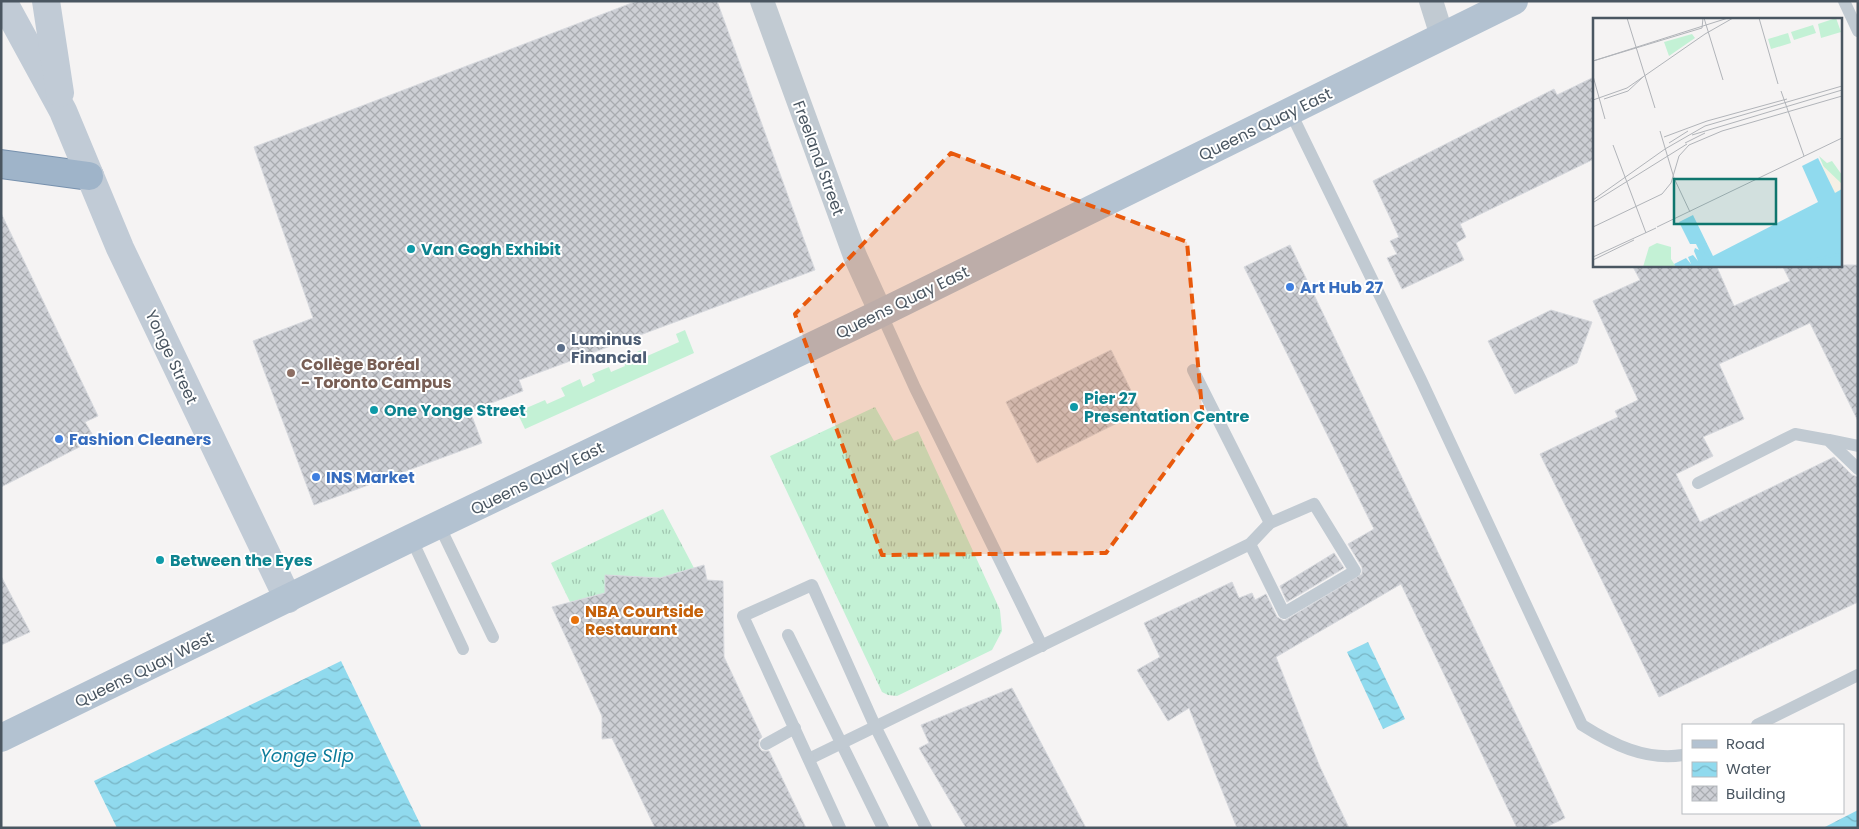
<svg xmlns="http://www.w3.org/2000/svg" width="1859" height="829" font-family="Poppins,sans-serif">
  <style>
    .grass { fill: url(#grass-tufts) }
    .garden { fill: #c3f1d5 }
    .water { fill: url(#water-waves) }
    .building { fill: url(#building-cross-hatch); stroke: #d7d9de }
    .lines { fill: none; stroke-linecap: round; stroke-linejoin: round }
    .trunk-casing { stroke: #7690ad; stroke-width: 30 }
    .service { stroke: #c1cad2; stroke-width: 12 }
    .minor { stroke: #c1cad2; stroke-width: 24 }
    .secondary { stroke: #c1cbd6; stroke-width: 28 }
    .primary { stroke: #b3c2d1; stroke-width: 28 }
    .trunk { stroke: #9fb4c9; stroke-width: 28 }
    .marked { fill: #e8590c; fill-opacity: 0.2; stroke: #e8590c; stroke-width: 4; stroke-dasharray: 10 6; stroke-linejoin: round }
    .culture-dot { fill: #0f9aa8; stroke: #fff; stroke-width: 2 }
    .shop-dot { fill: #3f7fe0; stroke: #fff; stroke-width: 2 }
    .service-dot { fill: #5c6f8a; stroke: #fff; stroke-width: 2 }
    .education-dot { fill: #8d6e63; stroke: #fff; stroke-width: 2 }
    .food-dot { fill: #e8710a; stroke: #fff; stroke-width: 2 }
    .labels { text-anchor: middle; stroke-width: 4; stroke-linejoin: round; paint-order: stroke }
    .street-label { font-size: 16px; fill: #4a5661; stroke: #fff }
    .culture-label { font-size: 16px; font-weight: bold; fill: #0d838f; stroke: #fff; text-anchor: start }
    .shop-label { font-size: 16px; font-weight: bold; fill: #366cbe; stroke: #fff; text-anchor: start }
    .service-label { font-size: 16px; font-weight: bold; fill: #4e5e75; stroke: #fff; text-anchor: start }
    .education-label { font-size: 16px; font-weight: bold; fill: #785e54; stroke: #fff; text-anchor: start }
    .food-label { font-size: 16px; font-weight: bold; fill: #c56008; stroke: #fff; text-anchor: start }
    .water-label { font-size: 18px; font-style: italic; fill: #0c7c9b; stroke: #fff }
    .inset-river { fill: none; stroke: #90daee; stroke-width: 2.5 }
    .inset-road { fill: none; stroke: #b1b4b9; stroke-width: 1 }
    .view { fill: #0f766e; fill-opacity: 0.15; stroke: #0f766e; stroke-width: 2.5 }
    .inset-edge { fill: none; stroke: #4a5661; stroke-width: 2.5 }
  </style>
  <defs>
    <pattern id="grass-tufts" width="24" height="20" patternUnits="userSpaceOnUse" patternTransform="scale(1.25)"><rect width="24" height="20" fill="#c3f1d5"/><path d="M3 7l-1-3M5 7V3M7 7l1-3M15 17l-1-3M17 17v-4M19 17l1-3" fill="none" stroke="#a0c6b0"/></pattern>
    <pattern id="water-waves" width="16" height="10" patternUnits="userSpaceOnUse" patternTransform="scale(1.25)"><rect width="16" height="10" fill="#90daee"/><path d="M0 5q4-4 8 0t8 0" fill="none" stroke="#78b4c4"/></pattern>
    <pattern id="building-cross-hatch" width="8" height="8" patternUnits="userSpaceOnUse" patternTransform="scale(1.25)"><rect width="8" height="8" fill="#cdcfd5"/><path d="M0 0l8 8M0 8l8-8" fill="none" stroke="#a8abb0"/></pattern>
  </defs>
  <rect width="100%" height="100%" fill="#f5f3f3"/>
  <!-- grass -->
  <g class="grass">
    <path d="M875,407L894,441L918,431L1000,610L1002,631L992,650L897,696L888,695L882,692L770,456Z"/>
    <path d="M663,509L694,568L660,578L605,575V593L570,602L551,563Z"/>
  </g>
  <!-- garden -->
  <path class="garden" d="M685,330L694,353L525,429L517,412L545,400L547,404L565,396L561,388L580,379L583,387L595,381L592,374L609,367L611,372L625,366L622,359L641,350L645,357L679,342L676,334Z"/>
  <!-- water -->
  <g class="water">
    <path d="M1368,642L1405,719L1383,729L1347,652Z"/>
    <path d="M341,661L422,828H117L94,781Z"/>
    <path d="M1858,810V828H1823Z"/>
  </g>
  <!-- building -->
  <g class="building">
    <path d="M637,1H717L815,270L519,380L523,391L470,411L482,443L314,505L253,341L313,318L254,147Z"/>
    <path d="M1594,77V159L1460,224L1466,237L1456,243L1464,260L1402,289L1387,258L1397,254L1390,241L1399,237L1373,181L1554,89L1557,95Z"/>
    <path d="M1,213L98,416L85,422L95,439L1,487Z"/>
    <path d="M1290,245L1535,754L1565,818L1544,828H1517L1401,584L1276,657L1320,767L1349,828H1237L1189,708L1168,721L1137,670L1160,657L1144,623L1232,582L1239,598L1252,593L1255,600L1266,594L1277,617L1284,621L1362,574V567L1348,544L1374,529L1244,267Z"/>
    <path d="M1632,265H1716L1734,306L1790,281L1782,265H1858V421L1810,323L1719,364L1744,419L1703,437L1713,456L1676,474L1700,522L1834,457L1852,475L1858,477V602L1659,697L1540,454L1618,417L1615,411L1638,400L1593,301L1640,280Z"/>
    <path d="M1551,310L1592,322L1577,363L1515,394L1488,341Z"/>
    <path d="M1111,350L1141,411L1037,463L1006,402Z"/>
    <path d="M1334,553L1344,568L1287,602L1280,586Z"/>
    <path d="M704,565L707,580L723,581L724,657L762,737L759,740V747L762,751H769L806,828H655L612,738L602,739V716L552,607L605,593V575L660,578Z"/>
    <path d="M1,576L30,632L1,645Z"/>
    <path d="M1012,688L1086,828H966L919,748L929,743L921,725Z"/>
  </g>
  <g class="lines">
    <defs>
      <path id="trunk" d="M1,164L89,176"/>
    </defs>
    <!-- trunk casing -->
    <use href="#trunk" class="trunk-casing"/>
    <!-- service -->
    <g class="service">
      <path d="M1844,1L1858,31"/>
      <path d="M1290,111L1421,380L1582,725C1612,744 1645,761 1683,755"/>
      <path d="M881,313L915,388L1042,646"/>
      <path d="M1193,370L1270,523"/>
      <path d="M1830,440L1858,446"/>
      <path d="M1698,483L1795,434L1828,440L1858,469"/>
      <path d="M439,525L493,637"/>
      <path d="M411,538L463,649"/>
      <path d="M788,635L883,828"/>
      <path d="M1757,725L1858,675"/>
      <path d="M766,744L795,728"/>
      <path d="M809,759L1250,544L1270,523L1314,504L1355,571L1284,613L1250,544"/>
      <path d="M840,828L743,616L812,585L875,726L926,828"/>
    </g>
    <!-- minor -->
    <g class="minor">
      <path d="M762,1L855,256L881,313"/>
      <path d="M1431,1L1442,36"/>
    </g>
    <!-- secondary -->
    <g class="secondary">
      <path d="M3,1L63,111L120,248L288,599"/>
      <path d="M46,1L60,93"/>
    </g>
    <!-- primary -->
    <path class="primary" d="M1,738L411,538L881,313L1514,1"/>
    <!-- trunk -->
    <use href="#trunk" class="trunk"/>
  </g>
  <!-- marked area -->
  <path class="marked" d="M951,153L1187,242L1203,420L1106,553L882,555L795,314Z"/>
  <!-- markers -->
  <g class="culture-dot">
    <circle cx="411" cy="249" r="5"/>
    <circle cx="1074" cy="407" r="5"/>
    <circle cx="374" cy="410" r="5"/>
    <circle cx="160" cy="560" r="5"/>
  </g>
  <g class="shop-dot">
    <circle cx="1290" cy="287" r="5"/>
    <circle cx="59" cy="439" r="5"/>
    <circle cx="316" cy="477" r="5"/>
  </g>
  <circle class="service-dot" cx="561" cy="348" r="5"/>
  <circle class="education-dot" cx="291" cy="373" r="5"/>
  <circle class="food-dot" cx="575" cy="620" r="5"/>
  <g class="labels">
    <!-- street labels -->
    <g class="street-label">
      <text transform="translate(1265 124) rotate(-26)" y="6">Queens Quay East</text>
      <text transform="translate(819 158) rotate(70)" y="6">Freeland Street</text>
      <text transform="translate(902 302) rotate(-26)" y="6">Queens Quay East</text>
      <text transform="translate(172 357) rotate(65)" y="6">Yonge Street</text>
      <text transform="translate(537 478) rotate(-26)" y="6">Queens Quay East</text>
      <text transform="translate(144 669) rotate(-26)" y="6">Queens Quay West</text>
    </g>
    <!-- culture labels -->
    <g class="culture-label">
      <text x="421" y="255">Van Gogh Exhibit</text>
      <text x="1084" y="404">Pier 27<tspan x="1084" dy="18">Presentation Centre</tspan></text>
      <text x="384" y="416">One Yonge Street</text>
      <text x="170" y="566">Between the Eyes</text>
    </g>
    <!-- shop labels -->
    <g class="shop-label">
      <text x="1300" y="293">Art Hub 27</text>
      <text x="69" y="445">Fashion Cleaners</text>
      <text x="326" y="483">INS Market</text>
    </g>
    <!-- service labels -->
    <g class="service-label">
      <text x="571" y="345">Luminus<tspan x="571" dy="18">Financial</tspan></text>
    </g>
    <!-- education labels -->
    <g class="education-label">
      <text x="301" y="370">Collège Boréal<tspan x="301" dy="18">- Toronto Campus</tspan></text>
    </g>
    <!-- food labels -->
    <g class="food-label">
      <text x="585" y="617">NBA Courtside<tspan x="585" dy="18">Restaurant</tspan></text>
    </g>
    <!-- water labels -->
    <g class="water-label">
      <text x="307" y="762">Yonge Slip</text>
    </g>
  </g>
  <!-- overview -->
  <g transform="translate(1593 18)">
    <rect width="249" height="249" fill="#f5f3f3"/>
    <path d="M243,0L248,14L228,20L225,6ZM220,7L223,15L201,22L198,14ZM195,15L198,25L178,31L175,21ZM99,16L102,20L76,38L71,24ZM226,138L234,145L239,143L249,157V171L242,175ZM64,225L78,229V241L83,249H50L56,229Z" fill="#c3f1d5"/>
    <path d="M227,145L249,166V171L242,175Z" fill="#f5f0e5"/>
    <path d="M225,140L242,175L249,171V249H83L81,246L93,240L98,246L95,239L100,237L105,243L101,233L102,230L106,232L103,226H97L86,204L100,197L120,238L225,184L209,148Z" fill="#90daee"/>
    <path class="inset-river" d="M116,249L108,232L113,225L108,232L121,249M183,249L249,236"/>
    <path class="inset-road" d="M34,0L62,90M111,0L130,62M166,0L185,66M0,43L135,0M0,43L109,10L110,0M0,58L12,101M188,73L211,138M11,81L35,73L50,59M0,82L34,70L112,16L140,0M67,113L81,160L97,194M99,117L249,72M71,119L114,103L194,81M76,125L95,113M92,125L112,115M20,127L53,215M0,182L72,131L112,108L249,68M1,184L94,126M0,209L69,176L78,165L86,138L96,127L129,113L249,78M64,209L249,120M0,239L63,210M0,242L41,222"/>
    <path class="view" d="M81,161H183V206H81Z"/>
    <rect width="249" height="249" class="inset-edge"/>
  </g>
  <!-- border -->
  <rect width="1859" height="829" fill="none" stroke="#4a5661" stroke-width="5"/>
  <!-- legend -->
  <rect x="1682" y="724" width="162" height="90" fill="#ffffff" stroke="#b7bbc0"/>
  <rect x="1692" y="740" width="25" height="8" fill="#b3c2d1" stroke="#b7bbc0"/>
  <text x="1726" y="749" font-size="15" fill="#4a5661">Road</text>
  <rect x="1692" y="762" width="25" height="15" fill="url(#water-waves)" stroke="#b7bbc0"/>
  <text x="1726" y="774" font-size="15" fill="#4a5661">Water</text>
  <rect x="1692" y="786" width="25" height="15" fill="url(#building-cross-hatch)" stroke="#b7bbc0"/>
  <text x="1726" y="799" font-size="15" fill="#4a5661">Building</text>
</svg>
